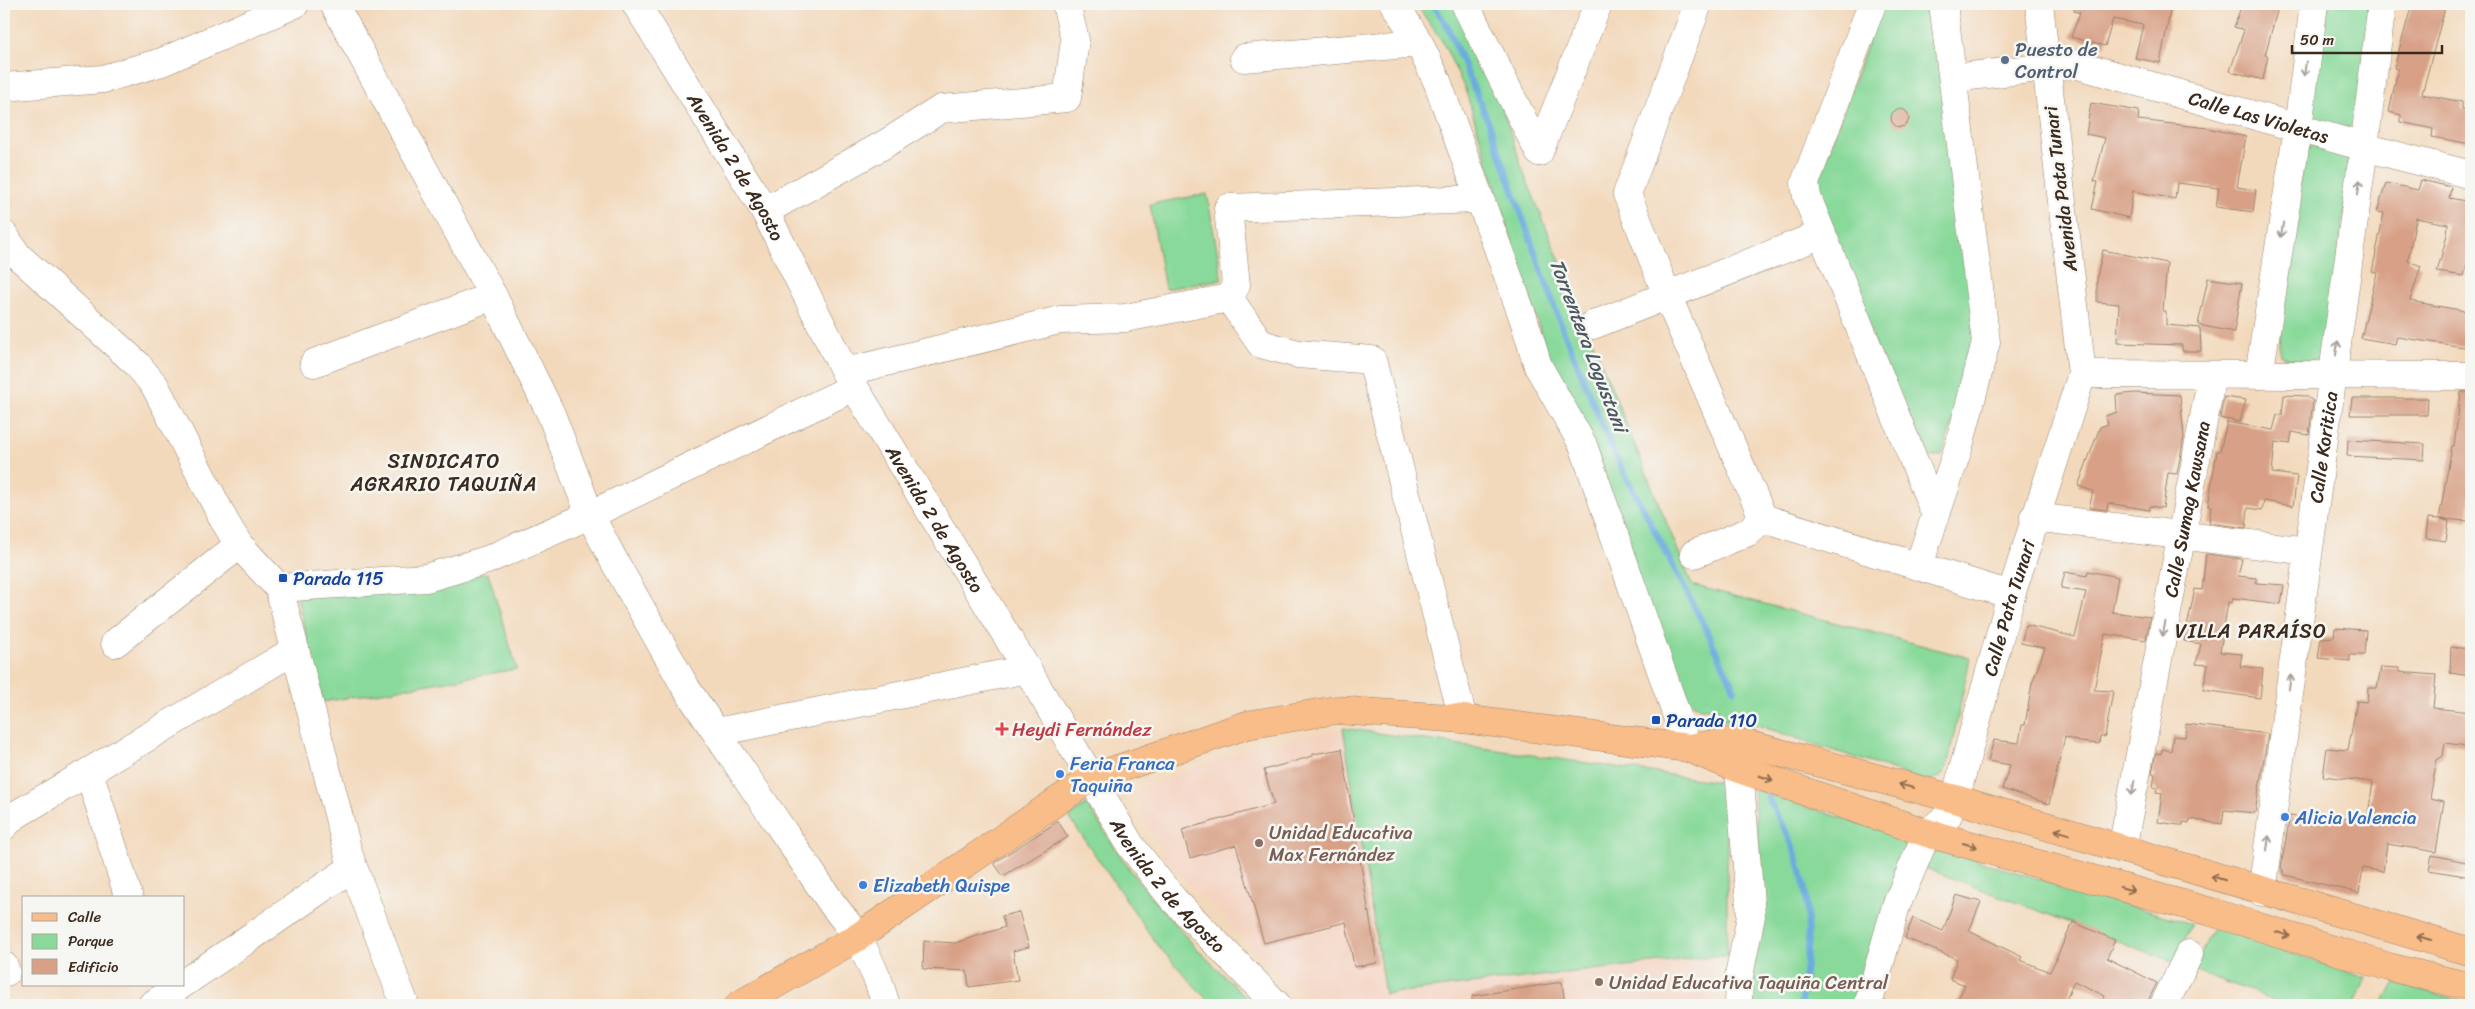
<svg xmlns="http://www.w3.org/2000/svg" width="2475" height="1009" font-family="Sriracha,sans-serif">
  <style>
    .built { fill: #f4d3c1 }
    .green { fill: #88d99a; stroke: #62825c }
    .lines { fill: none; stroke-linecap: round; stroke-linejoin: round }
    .stream { stroke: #6cacdf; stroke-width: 6 }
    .building { fill: #d8a086 }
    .minor-casing { stroke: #97826d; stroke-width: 29 }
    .major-casing { stroke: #97826d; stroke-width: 29 }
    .minor { stroke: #fff; stroke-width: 28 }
    .major { stroke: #f8bd89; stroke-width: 28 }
    .oneway { stroke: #a79f9a }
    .oneway2 { stroke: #906c4e }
    .service-dot { fill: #5c6f8a; stroke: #f6f6f2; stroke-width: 2 }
    .transit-dot { fill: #1a4fb4; stroke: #f6f6f2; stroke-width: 2 }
    .health-dot { fill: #e0444e; stroke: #f6f6f2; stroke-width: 2 }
    .shop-dot { fill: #3f7fe0; stroke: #f6f6f2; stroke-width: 2 }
    .education-dot { fill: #8d6e63; stroke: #f6f6f2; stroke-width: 2 }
    .labels { text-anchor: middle; stroke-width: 5; stroke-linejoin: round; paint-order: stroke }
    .service-label { font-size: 19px; fill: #4e5e75; stroke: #f6f6f2; text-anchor: start }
    .street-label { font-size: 19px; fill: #3b2a1e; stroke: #f6f6f2 }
    .transit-label { font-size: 19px; fill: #164399; stroke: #f6f6f2; text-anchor: start }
    .health-label { font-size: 19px; fill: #be3a42; stroke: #f6f6f2; text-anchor: start }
    .shop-label { font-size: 19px; fill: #366cbe; stroke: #f6f6f2; text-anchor: start }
    .education-label { font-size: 19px; fill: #785e54; stroke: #f6f6f2; text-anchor: start }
    .water-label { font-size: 20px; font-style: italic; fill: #4c5862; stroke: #f6f6f2 }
    .neighbourhood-label { font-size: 20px; letter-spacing: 1px; fill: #3b2a1e; stroke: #f6f6f2 }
  </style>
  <rect width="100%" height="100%" fill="#f6f6f2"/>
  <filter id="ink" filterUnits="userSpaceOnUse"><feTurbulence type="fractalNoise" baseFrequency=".02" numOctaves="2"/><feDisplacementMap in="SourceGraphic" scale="10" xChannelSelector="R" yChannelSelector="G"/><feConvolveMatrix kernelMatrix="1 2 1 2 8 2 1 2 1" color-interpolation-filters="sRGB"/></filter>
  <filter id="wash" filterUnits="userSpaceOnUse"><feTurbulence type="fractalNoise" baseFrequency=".0096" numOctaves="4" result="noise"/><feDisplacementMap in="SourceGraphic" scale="20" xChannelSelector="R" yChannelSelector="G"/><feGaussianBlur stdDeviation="1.12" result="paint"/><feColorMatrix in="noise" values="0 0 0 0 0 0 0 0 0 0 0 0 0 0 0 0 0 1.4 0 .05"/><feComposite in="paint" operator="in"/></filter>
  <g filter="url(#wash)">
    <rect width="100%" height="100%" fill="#f3d9bc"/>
    <!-- built -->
    <path class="built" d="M1343,728L1385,994L1713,956L1712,1005H1314L1171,866L1143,819L1134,791L1262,744Z"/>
    <!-- green -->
    <g class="green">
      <path d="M1416,4H1453L1495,86L1523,171L1692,585L1970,658L1947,767L1940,777L1926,781L1748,722L1724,720L1718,708H1699L1679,690L1547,353L1465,89L1442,41Z"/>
      <path d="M1882,4H1935L1978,349L1942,455L1930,457L1921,454L1813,194Z"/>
      <path d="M2324,4H2372L2353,130L2314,120L2311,110Z"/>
      <path d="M2314,144L2345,152L2351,163L2325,356C2316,363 2290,362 2281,355L2279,345L2303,156L2306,151Z"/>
      <path d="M1207,194L1222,279L1165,289L1150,204Z"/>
      <path d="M488,573L517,669L323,702L297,598Z"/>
      <path d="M1343,728L1727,783V956H1713L1385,994Z"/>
      <path d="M1753,789L1910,840L1856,1005H1751L1753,967L1765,911Z"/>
      <path d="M1087,804C1103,828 1117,853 1134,875C1170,922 1211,964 1254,1005H1212L1158,946L1069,817Z"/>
      <path d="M1931,847L2192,924L2174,962L1925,868Z"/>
      <path d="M2213,927L2366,978L2354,1005H2287L2194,970Z"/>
      <path d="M2394,983L2471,1003V1005H2382Z"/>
    </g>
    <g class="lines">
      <!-- stream -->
      <g class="stream">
        <path d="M1433,4L1447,26L1489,123L1561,325L1614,453L1707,631L1735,690"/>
        <path d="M1768,798C1778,817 1790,837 1797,857C1813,905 1809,956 1800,1005"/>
      </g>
    </g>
    <g id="blocks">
      <!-- building -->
      <g class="building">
        <path d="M2075,4H2154L2171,7L2160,63L2135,58L2143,25L2113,19L2105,46L2071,37L2080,13L2074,11Z"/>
        <path d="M2242,4H2279L2265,55L2268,56L2263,80L2230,71L2244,30L2234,27Z"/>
        <path d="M2412,4H2446L2422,94L2462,102V109L2471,111V144L2432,137L2433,129L2401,122V115L2389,112L2398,69L2394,68Z"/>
        <path d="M2091,103L2139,111L2138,120L2208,128L2246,137L2237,187L2256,190L2253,212L2216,207L2219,188L2177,183L2175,199L2133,191L2129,218L2092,209L2098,182L2094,181L2105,138L2086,134Z"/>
        <circle cx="1900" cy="118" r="9"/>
        <path d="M2421,180L2451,187L2449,198L2471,202V247L2464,276L2437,272L2447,235L2448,224L2416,218L2408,261L2421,266L2410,301L2471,312V348L2397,337L2395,344L2361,338L2377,273L2372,272L2384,213L2377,212L2386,183L2418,190Z"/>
        <path d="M2103,250L2167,263L2163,311H2166V325L2200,328L2201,351H2182V345L2117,343L2119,304L2097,302V276Z"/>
        <path d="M2208,278L2242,283L2234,332L2198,325Z"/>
        <path d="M2461,392H2471V487L2468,521L2440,519L2449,521L2446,541L2426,538L2428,518L2439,519L2452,446H2454Z"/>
        <path d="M2134,393L2180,395L2184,437L2177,474L2168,473L2163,508L2149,506V510L2108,503L2107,510L2089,508L2093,491L2078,486L2100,427L2108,424L2105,416L2117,412L2116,395Z"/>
        <path d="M2284,395L2306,396L2313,401L2309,435L2292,432L2290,444L2275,442L2272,473L2297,476L2293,506L2264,501L2262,510L2248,508L2246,528L2209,523L2211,506H2208L2217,451H2220L2227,422L2273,430L2277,415H2282Z"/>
        <path d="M2224,397L2246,400L2240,422L2220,418Z"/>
        <path d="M2352,398H2428L2427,415H2350Z"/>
        <path d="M2348,440L2425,444L2424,460L2347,456Z"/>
        <path d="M2206,554L2242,559L2238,576L2256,578V583L2284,585L2281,604L2233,598L2232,603L2228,602L2220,652L2242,654L2240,666L2263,669L2260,698L2203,690L2208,665L2196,664L2201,644L2184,641L2195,589L2202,590Z"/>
        <path d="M2088,571L2118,577L2112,612L2150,617L2146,640L2105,634L2094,690L2113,691L2105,737L2100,736L2099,744L2080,742L2065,737L2049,804L2002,789L2010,765L1988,761L1994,740L2019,743L2022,725H2025L2032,683L2045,648L2021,643L2026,625L2075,637L2086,592L2061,588L2065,572L2087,576Z"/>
        <path d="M2335,628L2366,630L2364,655H2350V661L2318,658L2321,638L2334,637Z"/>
        <path d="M2451,647L2471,649V676L2450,673Z"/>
        <path d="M2381,667L2399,668V672L2436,675L2433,708L2471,712V734H2468L2467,746L2445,743L2443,756L2437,760L2430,798L2444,801L2436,852L2387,844L2383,872L2363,868L2359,893L2285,875L2281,867L2290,816L2337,822V817L2367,822L2373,782L2323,776L2327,748L2348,750L2357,701L2367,702L2368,688H2377Z"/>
        <path d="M2186,724L2268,734L2255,813L2224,810L2222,824L2190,819L2189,823L2183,822V825H2179L2158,822L2162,793L2156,792L2157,788L2153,787L2155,774L2152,773L2156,753L2161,754L2162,749L2171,751L2173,736L2185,737Z"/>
        <path d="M1342,749L1377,963L1354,967L1346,922L1264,943L1236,845L1190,858L1182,830L1274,804L1264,770L1313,756V754Z"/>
        <path d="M1058,821L1068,837L1003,876L994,863Z"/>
        <path d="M2432,855L2471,863V877L2429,870Z"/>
        <path d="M1956,895L1981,902L1969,931L2022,957L2020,960L2050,972L2073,922L2115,940L2107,958L2157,983L2146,1005H2101L2105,996L2074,981L2064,1005H1955L1965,985L1950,979L1957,959L1905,938L1913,918L1943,931Z"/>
        <path d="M1019,912L1029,947L1013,951L1018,980L969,987L967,971L923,969L924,941L955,943L1005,927L1002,916Z"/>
        <path d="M1562,982L1565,1005H1472V996Z"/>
      </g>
    </g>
  </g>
  <g filter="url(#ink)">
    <use href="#blocks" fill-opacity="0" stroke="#97826d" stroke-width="1"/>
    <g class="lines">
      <defs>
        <g id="minor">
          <path d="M334,4L493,296L551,414L590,515L613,559L686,688L833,905L858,937L878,980L886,1005"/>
          <path id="s1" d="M636,4L765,211L845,372L1027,669L1131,846L1173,899L1277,1005"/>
          <path d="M1395,4L1419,43L1437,81L1524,320L1538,366L1583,445L1688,748"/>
          <path d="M1465,4L1539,152"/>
          <path d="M1698,4L1627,194L1667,295L1763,518L2011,595"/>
          <path d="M1872,4L1805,183L1807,197L1822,234L1935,513"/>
          <path d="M1244,58L1419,43"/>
          <path id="s2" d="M1953,78L2075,64L2364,147L2471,175"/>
          <path d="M4,87L103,79L162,62L295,4"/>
          <path d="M1539,152L1598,4"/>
          <path d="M765,211L885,144L941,109L1067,98L1075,40L1066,4"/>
          <path d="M4,235L17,255L136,363L155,386L225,522L239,545L279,588L349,856L405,1005"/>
          <path d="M1229,298L1236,285L1228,208L1478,199"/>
          <path d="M1593,325L1822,234"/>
          <path d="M314,363L493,296"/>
          <path d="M845,372L1060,320L1125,318L1229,298L1261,344L1298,354L1372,360L1463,719"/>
          <path d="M2082,374L2471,376"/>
          <path d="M2259,375L2298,128L2314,4"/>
          <path d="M2034,517L2308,551"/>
          <path d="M1694,554L1748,532L1763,518"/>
          <path d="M1919,565L1959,446L1986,342L1943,4"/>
          <path d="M279,588L426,578L487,560L590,515L854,387"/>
          <path d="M115,643L239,545"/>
          <path d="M717,732L1027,669"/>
          <path d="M1735,747L1739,769L1751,916L1739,976L1738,1005"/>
          <path d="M89,772L129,898"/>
          <path d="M4,826L14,816L295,650"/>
          <path id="s3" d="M2122,849L2212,375"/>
          <path id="s4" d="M2262,892L2364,147L2382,4"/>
          <path d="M4,966L6,972"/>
          <path d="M184,983L353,867"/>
          <path d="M152,1005L181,985"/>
          <path id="s5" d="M1868,1005L1896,906L1927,833L1947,817L1955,799L2011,595L2082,374L2039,4"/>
          <path d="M2164,1005L2189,954"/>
        </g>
        <g id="major">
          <path d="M1688,748L1734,741L1812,761L1955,799L2471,952"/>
          <path d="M739,1005L858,937L1091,778L1247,725L1336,710L1463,719L1688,748L1739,769L1927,833L2211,912L2389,967L2471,987"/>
        </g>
      </defs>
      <!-- minor casing -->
      <use href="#minor" class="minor-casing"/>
      <!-- major casing -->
      <use href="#major" class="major-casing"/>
      <!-- minor -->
      <use href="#minor" class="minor"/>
      <!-- major -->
      <use href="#major" class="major"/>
    </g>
    <!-- one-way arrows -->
    <defs><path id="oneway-shaft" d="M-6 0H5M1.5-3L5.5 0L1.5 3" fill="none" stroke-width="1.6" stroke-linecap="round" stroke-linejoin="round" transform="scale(1.25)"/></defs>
    <g class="oneway">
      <use href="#oneway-shaft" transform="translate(2305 69) rotate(97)"/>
      <use href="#oneway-shaft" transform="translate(2359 187) rotate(-82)"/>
      <use href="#oneway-shaft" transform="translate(2282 230) rotate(99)"/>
      <use href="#oneway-shaft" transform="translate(2337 348) rotate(-82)"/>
      <use href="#oneway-shaft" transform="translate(2164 629) rotate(101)"/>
      <use href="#oneway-shaft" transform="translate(2290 682) rotate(-82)"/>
      <use href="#oneway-shaft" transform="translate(2133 788) rotate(101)"/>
      <use href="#oneway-shaft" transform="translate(2268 843) rotate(-82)"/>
    </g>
    <g class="oneway2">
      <use href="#oneway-shaft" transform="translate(1766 778) rotate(19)"/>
      <use href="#oneway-shaft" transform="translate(1906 786) rotate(-165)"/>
      <use href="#oneway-shaft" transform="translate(2062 832) rotate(-163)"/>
      <use href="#oneway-shaft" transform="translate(1970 845) rotate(16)"/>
      <use href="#oneway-shaft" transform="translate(2218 878) rotate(-163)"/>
      <use href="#oneway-shaft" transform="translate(2127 889) rotate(16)"/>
      <use href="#oneway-shaft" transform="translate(2283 934) rotate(17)"/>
      <use href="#oneway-shaft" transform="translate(2424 938) rotate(-164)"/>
    </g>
  </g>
  <!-- markers -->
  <circle class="service-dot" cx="2005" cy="60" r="5"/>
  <g class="transit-dot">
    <rect x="278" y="573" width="10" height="10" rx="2.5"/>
    <rect x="1651" y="715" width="10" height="10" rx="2.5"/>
  </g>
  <path class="health-dot" d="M999.5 721.5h5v5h5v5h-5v5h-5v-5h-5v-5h5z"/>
  <g class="shop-dot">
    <circle cx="1060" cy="774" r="5"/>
    <circle cx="2285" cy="817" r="5"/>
    <circle cx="863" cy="885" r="5"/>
  </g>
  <g class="education-dot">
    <circle cx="1259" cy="843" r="5"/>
    <circle cx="1599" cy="982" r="5"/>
  </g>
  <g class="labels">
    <!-- service labels -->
    <g class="service-label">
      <text x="2015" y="56">Puesto de<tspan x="2015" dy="22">Control</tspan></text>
    </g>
    <!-- street labels -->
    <g class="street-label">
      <text dy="7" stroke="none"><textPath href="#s2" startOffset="314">Calle Las Violetas</textPath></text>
      <text dy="7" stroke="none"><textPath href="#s1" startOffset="191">Avenida 2 de Agosto</textPath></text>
      <text transform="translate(2060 189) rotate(-97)" y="7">Avenida Pata Tunari</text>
      <text dy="7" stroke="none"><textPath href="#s4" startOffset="449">Calle Koritica</textPath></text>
      <text dy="7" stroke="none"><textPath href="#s3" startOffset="346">Calle Sumag Kawsana</textPath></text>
      <text dy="7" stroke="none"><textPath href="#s1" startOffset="596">Avenida 2 de Agosto</textPath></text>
      <text dy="7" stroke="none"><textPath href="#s5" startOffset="426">Calle Pata Tunari</textPath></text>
      <text dy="7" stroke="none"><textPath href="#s1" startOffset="1031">Avenida 2 de Agosto</textPath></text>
    </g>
    <!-- transit labels -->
    <g class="transit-label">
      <text x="293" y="585">Parada 115</text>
      <text x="1666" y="727">Parada 110</text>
    </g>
    <!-- health labels -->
    <g class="health-label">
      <text x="1012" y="736">Heydi Fernández</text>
    </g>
    <!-- shop labels -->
    <g class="shop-label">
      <text x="1070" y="770">Feria Franca<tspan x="1070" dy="22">Taquiña</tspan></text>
      <text x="2295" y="824">Alicia Valencia</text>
      <text x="873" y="892">Elizabeth Quispe</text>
    </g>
    <!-- education labels -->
    <g class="education-label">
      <text x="1269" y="839">Unidad Educativa<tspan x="1269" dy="22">Max Fernández</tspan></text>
      <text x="1609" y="989">Unidad Educativa Taquiña Central</text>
    </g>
    <!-- water labels -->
    <g class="water-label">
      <text transform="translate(1589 345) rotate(69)" y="7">Torrentera Logustani</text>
    </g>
    <!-- neighbourhood labels -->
    <g class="neighbourhood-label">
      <text x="444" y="468">SINDICATO<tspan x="444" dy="23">AGRARIO TAQUIÑA</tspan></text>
      <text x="2251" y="638">VILLA PARAÍSO</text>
    </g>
  </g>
  <!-- margin -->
  <rect width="2475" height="1009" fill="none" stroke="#f6f6f2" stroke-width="20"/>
  <!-- legend -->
  <rect x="22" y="896" width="162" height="90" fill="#f6f6f2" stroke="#aba49d"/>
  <rect x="32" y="913" width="25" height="8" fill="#f8bd89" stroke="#aba49d"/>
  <text x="68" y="922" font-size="15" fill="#3b2a1e">Calle</text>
  <rect x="32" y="934" width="25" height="15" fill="#88d99a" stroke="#aba49d"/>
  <text x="68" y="946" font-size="15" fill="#3b2a1e">Parque</text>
  <rect x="32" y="959" width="25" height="15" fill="#d8a086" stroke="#aba49d"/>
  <text x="68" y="972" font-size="15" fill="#3b2a1e">Edificio</text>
  <!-- scale -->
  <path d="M2292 45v8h150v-8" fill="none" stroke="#3b2a1e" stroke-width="2.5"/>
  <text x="2300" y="45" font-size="15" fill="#3b2a1e" stroke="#f6f6f2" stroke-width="4" paint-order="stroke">50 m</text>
</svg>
